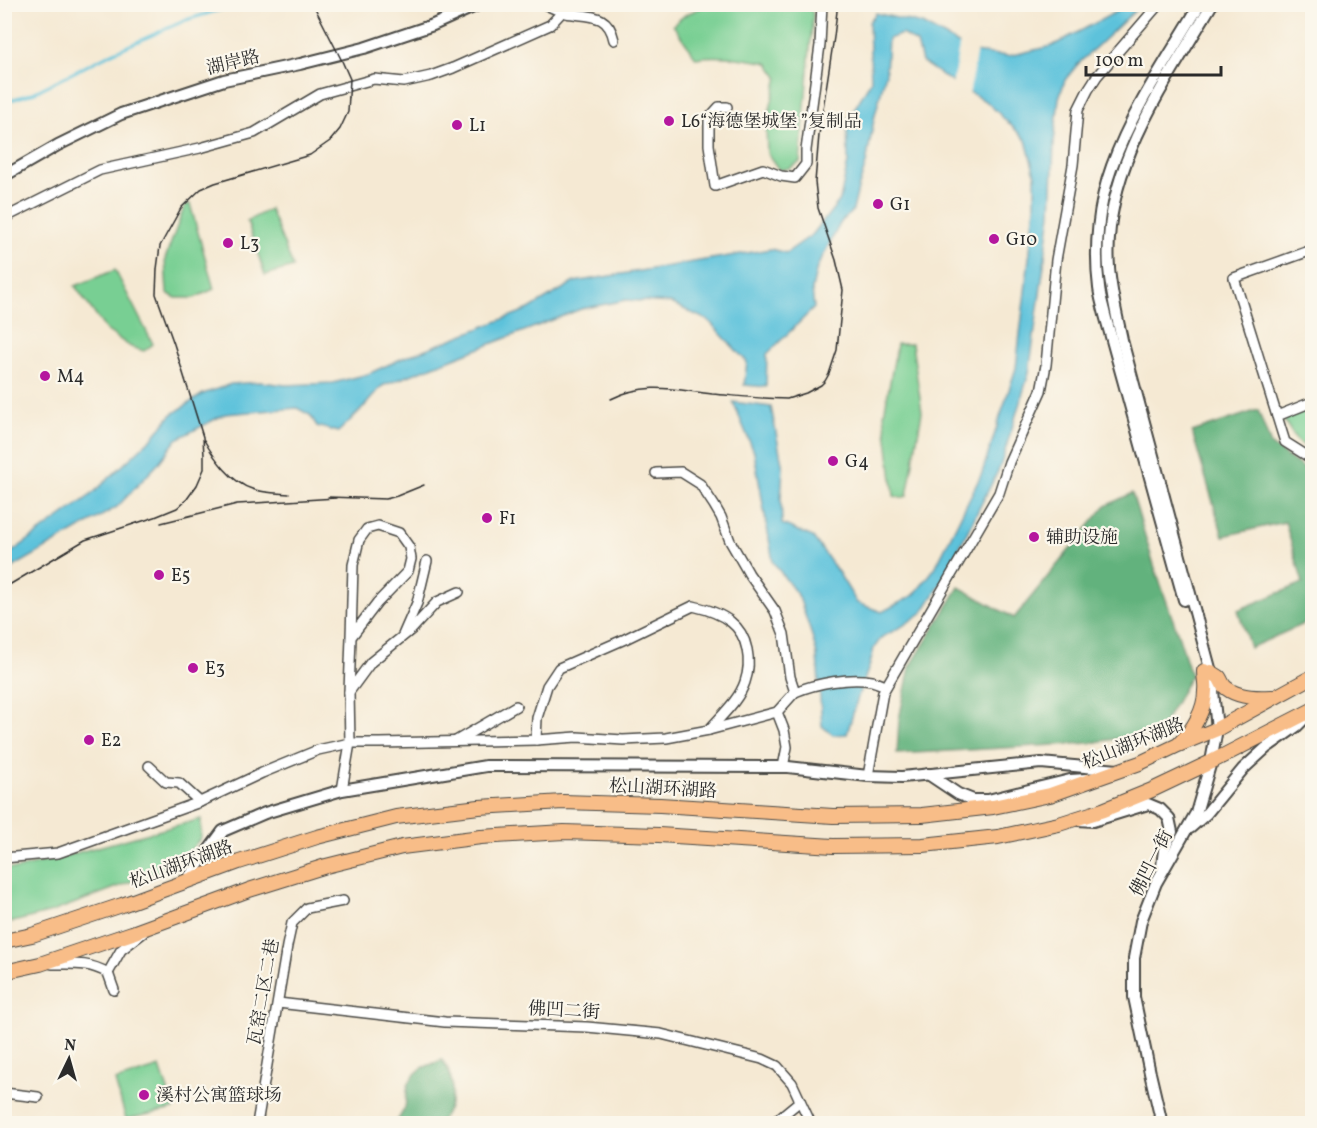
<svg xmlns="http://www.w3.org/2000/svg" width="1317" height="1128" font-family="Vollkorn,'Noto Serif SC',serif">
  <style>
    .green { fill: #78cf93; stroke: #527d5f; stroke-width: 1.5 }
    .forest { fill: #62b27d; stroke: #466e54; stroke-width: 1.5 }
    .water { fill: #5dc2db; stroke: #447683; stroke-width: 1.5 }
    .pier { fill: #f5e9d3 }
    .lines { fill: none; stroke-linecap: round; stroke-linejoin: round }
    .stream { stroke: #5dc2db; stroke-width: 3 }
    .minor-casing { stroke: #494844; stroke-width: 12 }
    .tertiary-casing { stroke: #494844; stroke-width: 14 }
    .primary-casing { stroke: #494844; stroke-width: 16 }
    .minor { stroke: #fff; stroke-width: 9 }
    .tertiary { stroke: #fff; stroke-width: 10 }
    .primary { stroke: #f8bd88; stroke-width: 14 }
    .tram { stroke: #2b2b2b; stroke-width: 1.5 }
    .poi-dot { fill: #b5179e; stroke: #fbf7ec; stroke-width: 2 }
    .labels { text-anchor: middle; stroke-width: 4.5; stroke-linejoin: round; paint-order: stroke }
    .street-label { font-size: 18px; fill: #2b2b2b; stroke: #fbf7ec }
    .poi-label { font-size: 18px; fill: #2b2b2b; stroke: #fbf7ec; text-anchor: start }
  </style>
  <rect width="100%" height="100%" fill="#fbf7ec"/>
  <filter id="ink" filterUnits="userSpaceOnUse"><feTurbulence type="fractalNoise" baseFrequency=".0167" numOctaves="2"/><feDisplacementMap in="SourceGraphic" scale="12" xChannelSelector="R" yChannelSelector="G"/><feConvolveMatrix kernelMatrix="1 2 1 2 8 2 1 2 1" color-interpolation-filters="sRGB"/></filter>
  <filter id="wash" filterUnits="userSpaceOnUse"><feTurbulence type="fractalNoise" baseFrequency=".008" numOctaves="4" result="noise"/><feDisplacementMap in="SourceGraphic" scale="24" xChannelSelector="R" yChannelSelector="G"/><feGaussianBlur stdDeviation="1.35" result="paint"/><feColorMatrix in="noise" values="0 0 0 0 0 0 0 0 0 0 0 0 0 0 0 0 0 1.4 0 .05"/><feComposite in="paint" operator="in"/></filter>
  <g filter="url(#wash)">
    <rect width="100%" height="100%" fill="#f5e9d3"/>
    <!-- green -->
    <g class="green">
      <path d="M706,5H809L813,14L800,162L790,168L779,170L767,153L766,125L778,77L768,63C745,59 719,54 696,58L673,25L685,15Z"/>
      <path d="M190,204L214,289L194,298H176L167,293L165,259L185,205Z"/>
      <path d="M270,209L293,267L265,275L247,221Z"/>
      <path d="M115,270L153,344L144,351L131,347L106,330L75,286Z"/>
      <path d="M897,344H912L922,412L907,496L901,498L894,496L884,414Z"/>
      <path d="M1312,408V451L1297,441L1283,419Z"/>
      <path d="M201,819V838L178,864L52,912L5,924V868L17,869Z"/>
      <path d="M160,1067L174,1109L126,1119L115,1081Z"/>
    </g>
    <!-- forest -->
    <g class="forest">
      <path d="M1258,410L1271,445L1312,474V620L1250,648L1238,610L1303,583L1285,522L1223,536L1192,432Z"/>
      <path d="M1132,493L1154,565L1179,637L1191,675L1159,732L1090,743L897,754L899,719L910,667L959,587L1014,618L1105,506Z"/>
      <path d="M442,1060C457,1079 455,1106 439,1123H396L405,1108L408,1084L415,1074L422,1068Z"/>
    </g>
    <!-- water -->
    <path class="water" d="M1129,5H1141L1078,64L1065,80L1059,98L1054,142L1051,214L1029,373L1000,467L941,584L923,612L901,627L882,637L874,648L870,664L857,700L847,734L833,735L822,726L817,655L812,636L799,597L773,562L754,452L733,402L771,407L783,468L781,498L782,524L813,537L838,572L857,603L882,612L914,595L935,568L982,473L1016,368L1035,207V175L1026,140L987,102L955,84L922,62L917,43L902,34L888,39L886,73L874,119L866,164L858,189L853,210L841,222L817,267L812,289L814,308L767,354L766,387L744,385L747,362L709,321L671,303L626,300L581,309L382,386L362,409L338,432L317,426L310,415L297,408L225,414L177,439L157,465L117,507L5,572V557L91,495L153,437L171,415L203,394L231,384L260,382L286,385L333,383L368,374L403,358L529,309L574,282L771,249L786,253L813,234L840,200L848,162L847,121L871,81L869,22L876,13L922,24L973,52L1008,56L1052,46Z"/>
    <!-- pier -->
    <path class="pier" d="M960,41L974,49H977L969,96L952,86Z"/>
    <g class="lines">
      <!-- stream -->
      <path class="stream" d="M4,104L11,100L33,93L112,53L186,20L239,4"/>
    </g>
  </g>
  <g filter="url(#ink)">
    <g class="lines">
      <defs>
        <g id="minor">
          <path d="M544,4C551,7 558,11 566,13C589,17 608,12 614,40"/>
          <path d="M727,107H719L709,118V145L715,186L763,169L781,176L795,178L806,164V150L820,45L822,4"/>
          <path d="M4,218L100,170L200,148L254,133L320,94L374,79L404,82L431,76L453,68L550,25L565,9L574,4"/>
          <path d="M1312,250L1234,278L1285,442L1312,459"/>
          <path d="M1277,416L1312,402"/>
          <path d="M403,635L417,603L427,561"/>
          <path d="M349,692L371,662L412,629L437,602L459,592"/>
          <path d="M795,692C817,683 849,677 872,681C877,682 882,685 886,686"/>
          <path d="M777,712L784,730L787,747L783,767"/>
          <path d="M536,740L537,718L547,686L559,668L625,639L693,606C706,609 720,613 731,622C748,635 752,662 745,682C739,700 722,715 709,730"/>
          <path d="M456,741L516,706"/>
          <path d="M149,766L166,782L179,783L200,802"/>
          <path d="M868,776L883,692L999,493L1009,462L1041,391L1046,365L1056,260L1073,165L1078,110L1088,90L1097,76L1159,4"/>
          <path d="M342,790L350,743H380L536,740L577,737L623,740L666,738L709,730L777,712L795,692L790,677L784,634L775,611L749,574L730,541L721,517L714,505L700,484L681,472L656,473"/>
          <path d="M4,858L58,853L200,802L262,773L318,750L350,743L349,692L351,637L353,565L359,540L367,529L378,526L399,533L409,547L411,559L408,571L377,603L351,637"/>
          <path d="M52,964C74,964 88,962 108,973L114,990"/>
          <path d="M108,973L121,950L143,933"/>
          <path d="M278,1003L445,1022L587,1027L661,1034L762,1059L777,1066L792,1083L811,1124"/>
          <path d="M4,1093L38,1097"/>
          <path d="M257,1124L287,946L292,923L307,908L343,901"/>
          <path d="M772,1124L800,1101"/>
        </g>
        <g id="tertiary">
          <path d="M4,176L58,145L121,114L224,80L300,64L364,48L433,25L480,4"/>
          <path d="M1184,600L1105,315C1103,306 1100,297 1099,288C1094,248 1098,204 1112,166C1133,108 1169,57 1200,4"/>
          <path d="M928,774L958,794L973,800H988L1070,780L1087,779"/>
          <path d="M1078,820L1093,821L1148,804L1160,809L1169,818L1172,832L1164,850L1162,866"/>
          <path d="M1190,828L1206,814L1243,769L1266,748L1297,726L1306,717"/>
          <path d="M186,881L223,831L265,813L342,790L486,766L788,767L868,776L902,777L1041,763L1118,770"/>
          <path d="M1162,1124L1150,1073L1134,997V958L1141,921L1156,883L1196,813L1211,762L1217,729L1211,672L1122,340C1117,316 1111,293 1109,268C1102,169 1164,86 1212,4"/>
        </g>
        <g id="primary">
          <path d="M1211,672C1211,672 1219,677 1219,677C1221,680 1222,683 1224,686C1236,698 1257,698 1272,697"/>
          <path d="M1180,743C1193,730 1205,710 1205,691C1206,684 1204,678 1204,671"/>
          <path d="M4,941L32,935L122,905L239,862L317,837L396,817L479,807L563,802L660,805L833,816L922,815L993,807L1050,795L1140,763L1178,745L1217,729L1312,677"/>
          <path d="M4,972L40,964L132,933L249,890L326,866L402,847L481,837L564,832L659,835L833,846L923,845L998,837L1059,824L1103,810L1152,790L1211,762L1312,710"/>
        </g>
      </defs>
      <!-- minor casing -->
      <use href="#minor" class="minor-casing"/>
      <!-- tertiary casing -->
      <use href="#tertiary" class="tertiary-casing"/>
      <!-- primary casing -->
      <use href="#primary" class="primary-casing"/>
      <!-- minor -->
      <use href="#minor" class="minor"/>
      <!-- tertiary -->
      <use href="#tertiary" class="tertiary"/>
      <!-- primary -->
      <use href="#primary" class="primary"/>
      <!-- tram -->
      <g class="tram">
        <path d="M611,399C647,381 675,390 712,394C737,396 762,399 787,399L806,393L821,385L825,381L829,374L837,350L843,290L836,260L818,208L815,182L819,135L834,37L837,11L836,4"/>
        <path d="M204,440C214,458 232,483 252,489C264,493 277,493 289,494"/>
        <path d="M328,497L386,499L397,496L424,485"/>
        <path d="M161,523L237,504L336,498"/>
        <path d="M4,588L85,540L155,517L177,508L187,499L197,485L204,469V456L203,437L174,344L156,294L157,269L160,246L181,208L201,189L215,183L310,155L330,141L340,129L348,112L350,79L342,61L313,4"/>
      </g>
    </g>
  </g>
  <!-- markers -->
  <g class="poi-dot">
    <circle cx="669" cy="121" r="6"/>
    <circle cx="457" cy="125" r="6"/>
    <circle cx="878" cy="204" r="6"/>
    <circle cx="994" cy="239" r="6"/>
    <circle cx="228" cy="243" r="6"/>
    <circle cx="45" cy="376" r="6"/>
    <circle cx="833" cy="461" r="6"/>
    <circle cx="487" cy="518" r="6"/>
    <circle cx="1034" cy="537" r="6"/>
    <circle cx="159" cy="575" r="6"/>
    <circle cx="193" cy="668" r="6"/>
    <circle cx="89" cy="740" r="6"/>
    <circle cx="144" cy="1095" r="6"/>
  </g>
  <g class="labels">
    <!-- street labels -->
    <g class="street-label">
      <text transform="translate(233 62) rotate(-14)" y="6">湖岸路</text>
      <text transform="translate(1133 743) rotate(-22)" y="6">松山湖环湖路</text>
      <text transform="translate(663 788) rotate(3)" y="6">松山湖环湖路</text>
      <text transform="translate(1151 863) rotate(-63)" y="6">佛凹一街</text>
      <text transform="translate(181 864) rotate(-20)" y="6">松山湖环湖路</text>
      <text transform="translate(263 992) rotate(-80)" y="6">瓦窑二区二巷</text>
      <text transform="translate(564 1010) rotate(3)" y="6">佛凹二街</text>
    </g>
    <!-- poi labels -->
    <g class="poi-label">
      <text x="681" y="127">L6“海德堡城堡 ”复制品</text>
      <text x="469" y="131">L1</text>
      <text x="890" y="210">G1</text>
      <text x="1006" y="245">G10</text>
      <text x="240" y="249">L3</text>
      <text x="57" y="382">M4</text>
      <text x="845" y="467">G4</text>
      <text x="499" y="524">F1</text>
      <text x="1046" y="543">辅助设施</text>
      <text x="171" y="581">E5</text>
      <text x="205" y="674">E3</text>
      <text x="101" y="746">E2</text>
      <text x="156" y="1101">溪村公寓篮球场</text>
    </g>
  </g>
  <!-- margin -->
  <rect width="1317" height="1128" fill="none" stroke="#fbf7ec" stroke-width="24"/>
  <!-- north arrow -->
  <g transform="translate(69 1059) rotate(5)" stroke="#fbf7ec" stroke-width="4.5" paint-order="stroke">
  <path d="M0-4.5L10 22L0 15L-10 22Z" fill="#2b2b2b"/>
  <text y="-9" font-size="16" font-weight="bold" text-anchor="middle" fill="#2b2b2b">N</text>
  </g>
  <!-- scale -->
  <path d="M1086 66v9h135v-9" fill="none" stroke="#2b2b2b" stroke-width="3"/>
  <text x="1095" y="66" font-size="18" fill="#2b2b2b" stroke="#fbf7ec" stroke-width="4.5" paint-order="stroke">100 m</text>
</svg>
